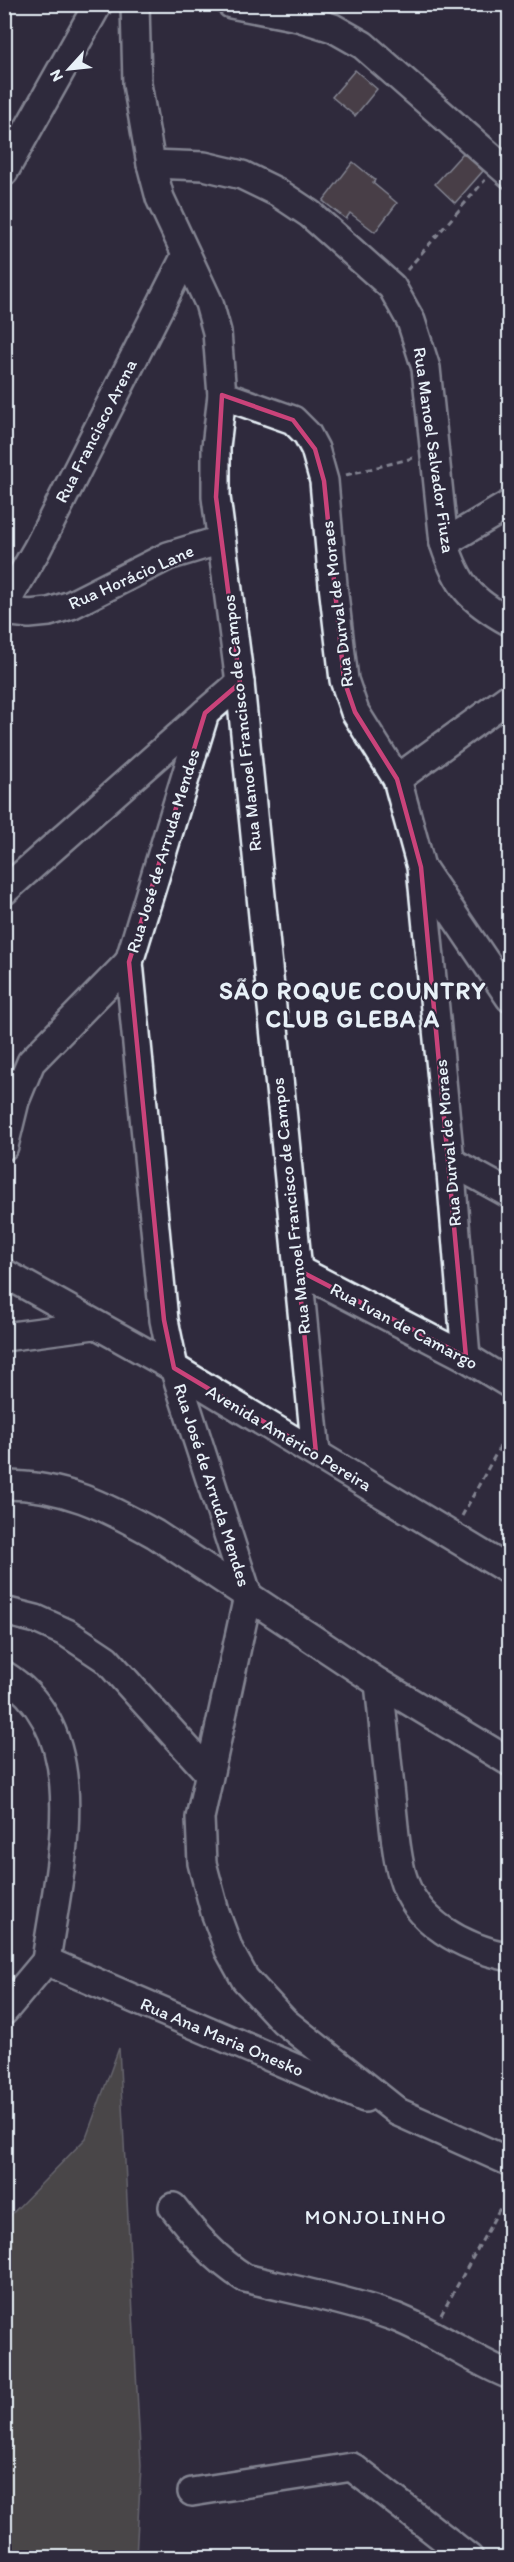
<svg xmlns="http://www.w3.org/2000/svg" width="514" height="2562" font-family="Itim,sans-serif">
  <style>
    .green { fill: #676859; stroke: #a8aca8; stroke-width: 1.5 }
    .building { fill: #665955; stroke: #e8f1f8; stroke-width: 1.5 }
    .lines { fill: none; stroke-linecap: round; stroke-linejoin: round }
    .minor-casing { stroke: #e8f1f8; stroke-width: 32 }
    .path { stroke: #e8f1f8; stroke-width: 3; stroke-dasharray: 6 4.5; stroke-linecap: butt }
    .minor { stroke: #2f2a3d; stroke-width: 27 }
    .marked { fill: none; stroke: #ca437a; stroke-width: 4.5; stroke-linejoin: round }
    .labels { text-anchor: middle; stroke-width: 4.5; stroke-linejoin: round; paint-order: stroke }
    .street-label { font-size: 18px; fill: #e8f1f8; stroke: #2f2a3d }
    .neighbourhood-label { font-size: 20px; letter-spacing: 1.5px; fill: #e8f1f8; stroke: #2f2a3d }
    .district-label { font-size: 24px; font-weight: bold; letter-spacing: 1.5px; fill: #e8f1f8; stroke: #2f2a3d }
  </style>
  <rect width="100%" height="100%" fill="#2f2a3d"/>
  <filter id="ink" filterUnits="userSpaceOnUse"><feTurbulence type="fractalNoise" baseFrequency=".0167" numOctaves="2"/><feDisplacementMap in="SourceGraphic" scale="12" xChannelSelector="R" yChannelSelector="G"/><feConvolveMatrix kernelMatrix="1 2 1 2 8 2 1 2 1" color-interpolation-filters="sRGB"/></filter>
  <g filter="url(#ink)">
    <!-- green -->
    <path class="green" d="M119,2048L141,2466L136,2557H5V2221L86,2138Z"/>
    <!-- building -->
    <g class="building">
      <path d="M355,70L377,89L355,116L332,97Z"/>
      <path d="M463,153L483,171L455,203L435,184Z"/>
      <path d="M353,162L375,180L373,183L397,203L375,232L350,213L346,219L323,201Z"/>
    </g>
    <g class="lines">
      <defs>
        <g id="minor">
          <path d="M135,4L137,84L151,164L160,198L209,303L217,332L222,395L216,447V497L240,683L316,1453"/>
          <path d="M231,4L298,17L333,28L363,45L510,174"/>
          <path d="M151,164L204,166L242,175L277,192L310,214L392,287L411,321L426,368L444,543C458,586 470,600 510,622"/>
          <path d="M4,172L98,4"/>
          <path d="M222,395L293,420L307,434L315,449L324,481L333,585L344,680L355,712L397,779L421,867L450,1161L466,1357"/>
          <path d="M444,543L510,504"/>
          <path d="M4,606L37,549L186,255"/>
          <path d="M4,611L29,614L49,612L71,605L168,556L221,540"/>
          <path d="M240,683L205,713L129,962L164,1320L174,1368L248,1596L200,1818L202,1863L215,1912L229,1950L245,1979L284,2021L398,2112L510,2162"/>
          <path d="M397,779L510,697"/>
          <path d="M424,871L510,998"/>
          <path d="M4,891L204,714"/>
          <path d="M4,1146L15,1101L31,1062L129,962"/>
          <path d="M450,1161L510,1194"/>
          <path d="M298,1270L466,1357L510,1384"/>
          <path d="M4,1273L174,1368L510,1571"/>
          <path d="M4,1337L94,1325"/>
          <path d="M4,1485C64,1485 105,1506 155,1534L379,1683L510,1762"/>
          <path d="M4,1611L36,1619L67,1633L106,1659L208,1772"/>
          <path d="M4,1675C98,1733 58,1872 46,1961"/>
          <path d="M379,1683C383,1721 387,1759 391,1797C394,1823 395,1850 402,1875C415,1923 464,1948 510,1957"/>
          <path d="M46,1961L365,2098"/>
          <path d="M4,2011L46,1961"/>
          <path d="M173,2207C194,2234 216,2260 245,2278C294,2290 347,2300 395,2317C436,2333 470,2359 510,2375"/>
          <path d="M192,2492L352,2467L469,2558"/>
        </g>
      </defs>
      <!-- minor casing -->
      <use href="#minor" class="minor-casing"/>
      <!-- path -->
      <g class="path">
        <path d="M407,270L485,180"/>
        <path d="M346,475L413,458"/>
        <path d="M462,1516L510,1428"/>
        <path d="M441,2315L510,2190"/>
      </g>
      <!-- minor -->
      <use href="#minor" class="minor"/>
    </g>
  </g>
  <!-- marked area -->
  <path d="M0 0H514V2562H0ZM222,395L293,420L315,449L324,481L344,680L355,712L397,779L421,867L466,1357L298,1270L316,1453L174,1368L164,1320L129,962L205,713L240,683L216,497Z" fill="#2f2a3d" fill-opacity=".55" fill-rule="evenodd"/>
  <path class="marked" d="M222,395L293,420L315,449L324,481L344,680L355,712L397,779L421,867L466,1357L298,1270L316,1453L174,1368L164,1320L129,962L205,713L240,683L216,497Z"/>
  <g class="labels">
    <!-- street labels -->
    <g class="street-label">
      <text transform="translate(96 431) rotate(-63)" y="6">Rua Francisco Arena</text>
      <text transform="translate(434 450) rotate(82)" y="6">Rua Manoel Salvador Fiuza</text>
      <text transform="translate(131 577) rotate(-24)" y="6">Rua Horácio Lane</text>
      <text transform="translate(337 604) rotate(-97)" y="6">Rua Durval de Moraes</text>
      <text transform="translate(242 723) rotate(-96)" y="6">Rua Manoel Francisco de Campos</text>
      <text transform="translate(163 851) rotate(-73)" y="6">Rua José de Arruda Mendes</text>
      <text transform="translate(448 1143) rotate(-95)" y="6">Rua Durval de Moraes</text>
      <text transform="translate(291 1206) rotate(-96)" y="6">Rua Manoel Francisco de Campos</text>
      <text transform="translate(404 1326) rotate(28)" y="6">Rua Ivan de Camargo</text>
      <text transform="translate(289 1438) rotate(31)" y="6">Avenida Américo Pereira</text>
      <text transform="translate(212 1485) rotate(72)" y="6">Rua José de Arruda Mendes</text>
      <text transform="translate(222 2037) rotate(23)" y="6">Rua Ana Maria Onesko</text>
    </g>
    <!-- neighbourhood labels -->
    <g class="neighbourhood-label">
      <text x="376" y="2224">MONJOLINHO</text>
    </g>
    <!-- district labels -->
    <g class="district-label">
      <text x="353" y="999">SÃO ROQUE COUNTRY<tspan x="353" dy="28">CLUB GLEBA A</tspan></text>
    </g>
  </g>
  <!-- margin -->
  <rect width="514" height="2562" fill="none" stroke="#2f2a3d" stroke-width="24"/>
  <rect x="12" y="12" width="490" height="2538" fill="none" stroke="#e8f1f8" stroke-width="2" filter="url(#ink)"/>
  <!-- north arrow -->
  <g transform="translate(69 69) rotate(243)" stroke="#2f2a3d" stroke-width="4.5" paint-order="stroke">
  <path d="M0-4.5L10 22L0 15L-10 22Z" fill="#e8f1f8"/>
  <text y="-9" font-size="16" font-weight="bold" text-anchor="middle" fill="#e8f1f8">N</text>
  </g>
</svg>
